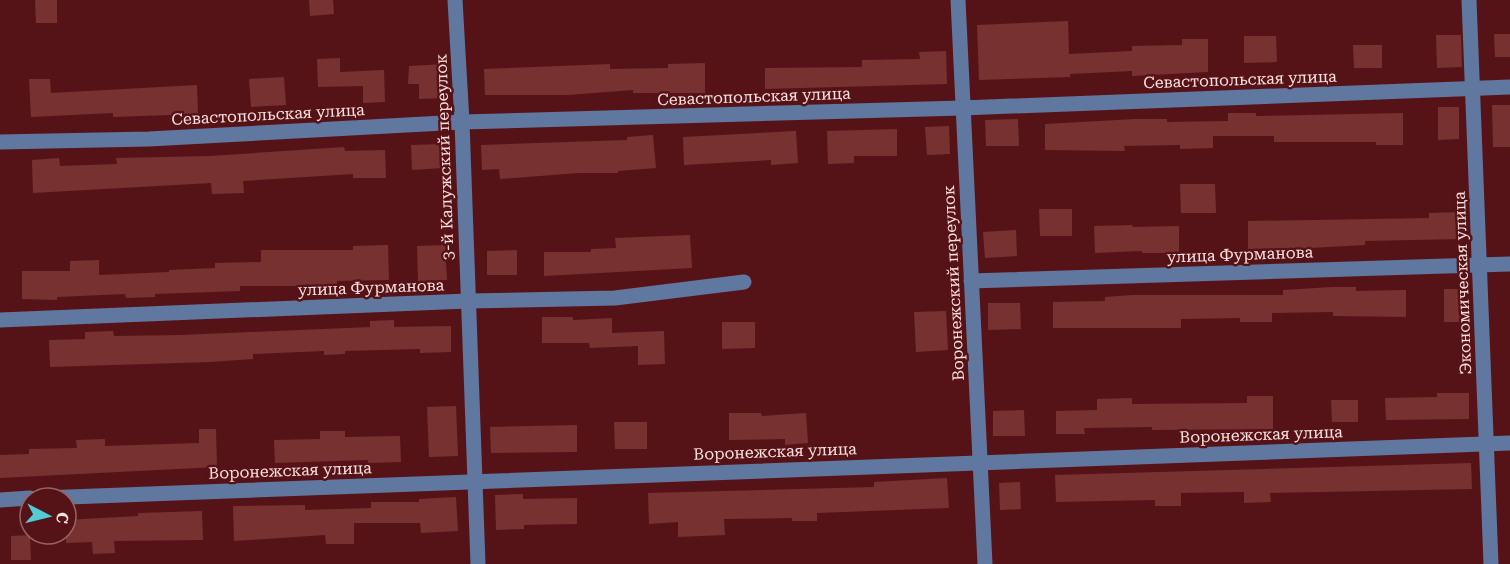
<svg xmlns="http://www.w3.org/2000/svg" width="1510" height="564" font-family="'Roboto Serif',serif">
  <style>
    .building { fill: #773131 }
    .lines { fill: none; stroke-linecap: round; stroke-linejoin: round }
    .minor { stroke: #6077a0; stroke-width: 15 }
    .labels { text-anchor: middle; stroke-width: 5; stroke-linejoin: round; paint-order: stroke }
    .street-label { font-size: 16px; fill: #f9dfdd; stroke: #561317 }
  </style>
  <rect width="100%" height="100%" fill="#561317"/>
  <!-- building -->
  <g class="building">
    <path d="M35,0H57V23H36Z"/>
    <path d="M309,0H333L334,14L310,16Z"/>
    <path d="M1068,21L1069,54L1132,51V46L1182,45V39H1208V72L1132,76V71L1070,74V77L979,80L977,25Z"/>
    <path d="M1494,34H1510V57H1495Z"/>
    <path d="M1436,35H1461L1462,67L1437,68Z"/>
    <path d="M1244,36H1276L1277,62L1244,63Z"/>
    <path d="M1353,45H1382V68H1354Z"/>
    <path d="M946,51L947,84L765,89V68L862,67V60L920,59L919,52Z"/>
    <path d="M340,58V72L384,70L385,102L363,103V86L318,87L317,59Z"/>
    <path d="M705,63V93H633V90L568,95H485L484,69L610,64V69L668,68V64Z"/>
    <path d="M445,64L447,82H442L443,98L419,99V84H408L409,66Z"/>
    <path d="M284,77L286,105L251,107L249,79Z"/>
    <path d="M29,79H50L51,93L197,85L198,114L113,117V113L31,117Z"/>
    <path d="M1492,105H1510V147H1493Z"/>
    <path d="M1438,107H1459V139L1438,140Z"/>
    <path d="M1228,113H1256V116L1403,113V145H1376V142H1274V136H1213V148L1180,149V145L1124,146L1125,151L1045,150V124L1135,119H1167V122L1228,121Z"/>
    <path d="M1018,119L1019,146H986L985,120Z"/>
    <path d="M949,126L950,154L927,155L925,127Z"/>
    <path d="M897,129V156H854V163L828,164L827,131Z"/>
    <path d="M796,131L798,163L771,165V160L684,165L683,137Z"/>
    <path d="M653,135L656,168L618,171V173H578L500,179L499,169L482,170L481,145L627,140V137Z"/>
    <path d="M441,144L442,168L412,170L411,145Z"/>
    <path d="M344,147L345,151L385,150L386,178H353V174L243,181L244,193L212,194L211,183L33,193L32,160L59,158L60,166L117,164L116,158L210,156Z"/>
    <path d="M1180,184H1215L1216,213H1181Z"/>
    <path d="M1039,209H1072V236H1040Z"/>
    <path d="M1461,212V239L1365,241V245L1310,248L1248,249V221L1429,218V213Z"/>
    <path d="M1132,225L1133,227L1179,226V253H1142V251L1095,253L1094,226Z"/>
    <path d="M1016,230L1017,256L985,258L983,232Z"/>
    <path d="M690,235L692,268L544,276V252H591V249L616,248L615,238Z"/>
    <path d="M388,245L389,280L337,281V286H240V291L155,294V297L126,298L125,294L57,297V300L22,299V271H70V261L99,260V275L169,272V270L215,268V263L261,262V250H353V246Z"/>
    <path d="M445,245L447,280L418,281L417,246Z"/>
    <path d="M517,250V275H487V251Z"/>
    <path d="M1332,287H1356V291L1406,290V317L1333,316V312L1272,313V322H1240V318L1181,319V328H1053V302L1105,301V297L1132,295H1283V290Z"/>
    <rect x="1444" y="289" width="20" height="33"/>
    <path d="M988,303H1020L1021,329L988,330Z"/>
    <path d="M946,311L948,350L916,352L914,312Z"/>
    <path d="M542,317H573V320L612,318V333L664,331L665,364L638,365V346L590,348L589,343H542Z"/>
    <path d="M394,320V327L451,326V352L420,353V349L345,351V354L324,355V351L253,354V359L210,362L50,367L49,340L85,339V332L113,331L114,336L181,335L370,327V321Z"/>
    <path d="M722,322H755V348L722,349Z"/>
    <path d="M1437,393H1469V419L1386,420L1385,398L1437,397Z"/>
    <path d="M1247,396H1273V429L1152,430V427L1084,428L1085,434H1056V411L1097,410V399L1132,398V404L1247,403Z"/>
    <path d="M1331,400H1358V422H1332Z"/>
    <path d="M456,406L458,456L429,457L427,407Z"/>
    <path d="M1024,410L1025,436H993V411Z"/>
    <path d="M729,413H761L762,416L806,413L808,443L785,445V439L729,440Z"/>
    <path d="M614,422H647V449H615Z"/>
    <path d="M577,425V452L491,453L490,427Z"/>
    <path d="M199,429H216L217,467L0,478V455L29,454V449L77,448L76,440L105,439V446L199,443Z"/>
    <path d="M320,431H345V437L400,436L401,462L368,463V460L275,463L274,440L320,439Z"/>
    <path d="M1471,463L1472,489L1270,493L1271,502L1244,503V492L1181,493V506H1155V500L1056,502L1055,475Z"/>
    <path d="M947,478L949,508L817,513V521H792V518L724,519L725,535L678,537V522L649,524L648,493L874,487V482Z"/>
    <path d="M1020,482L1021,509L1000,510L999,483Z"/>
    <path d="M523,494V499L577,498V524L524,525V529L496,530L495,495Z"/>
    <path d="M456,497L458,531L421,533L420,523H354V544H326L325,535L234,541L233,506L305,505V510L371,508V502H419V499Z"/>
    <path d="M202,511L203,540L114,541L115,553L93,554L92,542L66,543V520L138,516V513Z"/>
    <path d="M30,535L31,560H11V536Z"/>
  </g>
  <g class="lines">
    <!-- minor -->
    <g class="minor">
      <path d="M455,0L462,122L478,564"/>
      <path d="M958,0L985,564"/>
      <path d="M1469,0L1491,564"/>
      <path d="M0,142L149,139L462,122L962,108L1510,87"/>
      <path d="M971,281L1510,264"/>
      <path d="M0,320L468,301L615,298L744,282"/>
      <path d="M42,498L1510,443"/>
      <path d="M0,500L30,498"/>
    </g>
  </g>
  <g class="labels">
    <!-- street labels -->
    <g class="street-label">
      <text transform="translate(1240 79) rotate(-2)" y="6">Севастопольская улица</text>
      <text transform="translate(754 96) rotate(-2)" y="6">Севастопольская улица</text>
      <text transform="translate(268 114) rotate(-3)" y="6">Севастопольская улица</text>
      <text transform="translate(444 157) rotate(-92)" y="6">3-й Калужский переулок</text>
      <text transform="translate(1240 254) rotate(-2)" y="6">улица Фурманова</text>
      <text transform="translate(953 283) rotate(-93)" y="6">Воронежский переулок</text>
      <text transform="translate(1462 283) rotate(-92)" y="6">Экономическая улица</text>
      <text transform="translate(371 287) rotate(-2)" y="6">улица Фурманова</text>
      <text transform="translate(1261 434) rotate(-2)" y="6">Воронежская улица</text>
      <text transform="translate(775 451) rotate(-2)" y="6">Воронежская улица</text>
      <text transform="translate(290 470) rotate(-2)" y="6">Воронежская улица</text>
    </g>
  </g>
  <!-- north arrow -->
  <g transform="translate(48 516) rotate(97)"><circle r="28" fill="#561317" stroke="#976566" stroke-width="1.5"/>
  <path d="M0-4.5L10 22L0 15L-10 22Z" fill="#51ccd5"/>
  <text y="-9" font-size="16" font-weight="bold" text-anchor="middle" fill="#f9dfdd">С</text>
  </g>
</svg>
